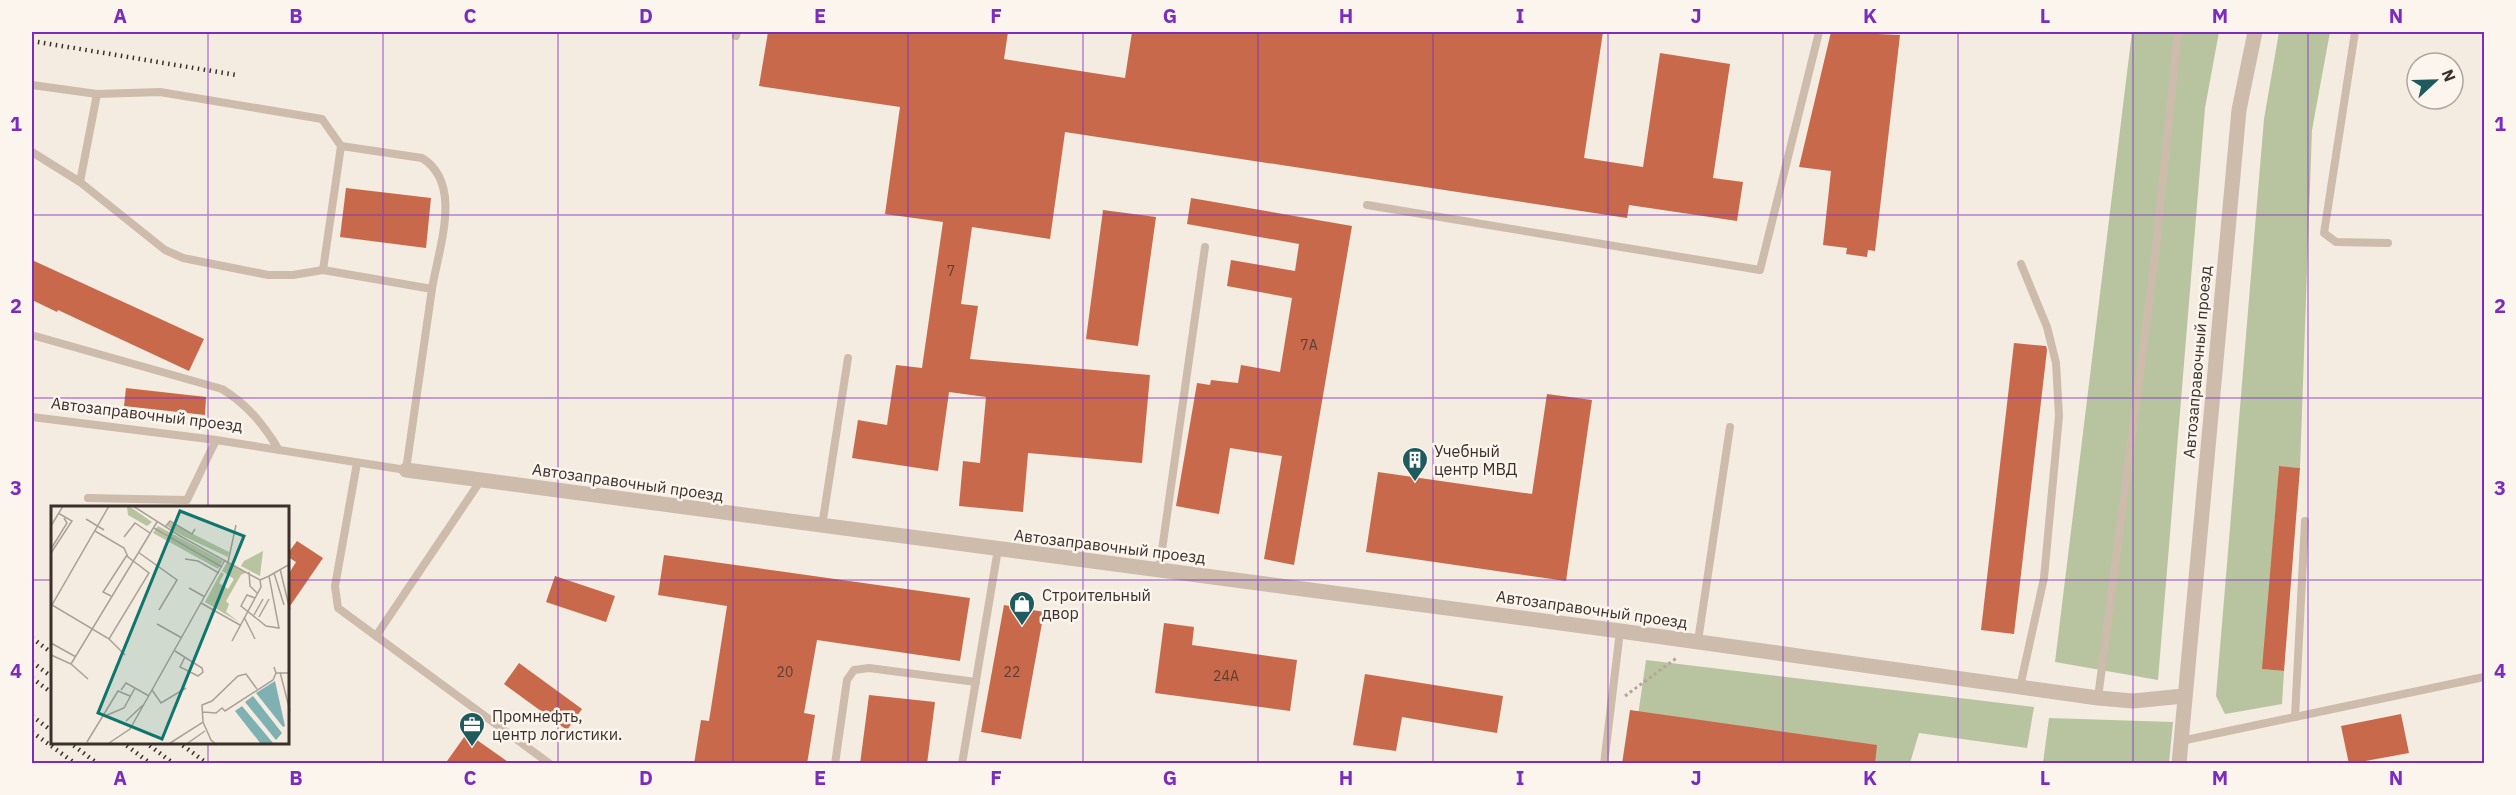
<svg xmlns="http://www.w3.org/2000/svg" width="2516" height="795" font-family="'IBM Plex Sans',sans-serif">
  <style>
    .green { fill: #b8c4a0 }
    .building { fill: #c8694b }
    .lines { fill: none; stroke-linecap: round; stroke-linejoin: round }
    .path { stroke: #b9a596; stroke-width: 3; stroke-dasharray: 3 3; stroke-linecap: butt }
    .service { stroke: #cdbbac; stroke-width: 8 }
    .minor { stroke: #cdbbac; stroke-width: 15 }
    .rail { stroke: #3b302b; stroke-width: 4.5; stroke-dasharray: 1.5 4.5; stroke-linecap: butt }
    .grid { fill: none; stroke: #7b2cbf; stroke-width: 1.5; stroke-opacity: 0.55 }
    .labels { text-anchor: middle; stroke-width: 5; stroke-linejoin: round; paint-order: stroke }
    .number-label { font-size: 14px; fill: #5e3e33 }
    .street-label { font-size: 16px; fill: #3b302b; stroke: #fbf5ee }
    .poi-label { font-size: 16px; fill: #3b302b; stroke: #fbf5ee; text-anchor: start }
    .inset-road { fill: none; stroke: #aaa098; stroke-width: 1.5 }
    .view { fill: #0f766e; fill-opacity: 0.15; stroke: #0f766e; stroke-width: 3 }
    .inset-edge { fill: none; stroke: #3b302b; stroke-width: 3 }
    .neatline { fill: none; stroke: #7b2cbf; stroke-width: 2 }
    .grid-label { font-size: 20px; text-anchor: middle; font-weight: bold; fill: #7b2cbf }
  </style>
  <rect width="100%" height="100%" fill="#f4ebe1"/>
  <!-- green -->
  <g class="green">
    <path d="M2132,32H2219L2205,108L2158,680L2055,662Z"/>
    <path d="M2279,32H2330L2312,130L2300,468L2279,466L2263,669L2284,671L2282,704L2225,714L2216,696L2264,119Z"/>
    <path d="M1646,660L2034,707L2027,748L1919,733L1910,763L1631,764Z"/>
    <path d="M2049,718L2173,722L2169,763H2043Z"/>
  </g>
  <!-- building -->
  <g class="building">
    <path d="M768,32H1008L1004,59L1125,78L1132,32H1603L1584,158L1643,167L1660,53L1730,64L1713,178L1743,182L1737,221L1629,205L1627,218L1065,132L1050,239L972,227L961,304L978,306L970,359L1150,375L1142,463L1028,453L1023,512L959,506L963,461L980,463L986,397L949,392L938,471L852,458L858,420L887,425L896,365L922,368L943,222L885,214L900,107L759,86Z"/>
    <path d="M1831,32L1900,35L1875,251L1868,250L1867,257L1846,254L1847,248L1823,245L1831,171L1799,167Z"/>
    <path d="M346,188L431,198L426,248L340,237Z"/>
    <path d="M1191,198L1352,226L1294,565L1264,559L1282,456L1230,448L1219,514L1176,506L1197,383L1210,385L1211,380L1238,383L1241,365L1280,372L1292,298L1227,286L1231,260L1295,271L1299,244L1187,224Z"/>
    <path d="M1103,210L1156,217L1138,346L1086,339Z"/>
    <path d="M32,260L204,339L189,371L58,310L57,312L32,300Z"/>
    <path d="M2014,343L2046,346L2047,350L2014,634L1981,630Z"/>
    <path d="M126,388L206,397L205,415L124,406Z"/>
    <path d="M1547,394L1592,400L1566,581L1366,552L1378,472L1532,494Z"/>
    <path d="M2279,466L2300,468L2284,671L2262,669Z"/>
    <path d="M297,541L323,558L288,609V575L296,562L288,557V553Z"/>
    <path d="M664,555L970,598L960,661L817,640L804,713L815,715L807,764H694L701,720L709,721L727,606L658,595Z"/>
    <path d="M555,576L615,596L606,622L546,602Z"/>
    <path d="M1004,605L1044,612L1021,739L981,732Z"/>
    <path d="M1164,623L1194,627L1192,645L1297,660L1290,711L1155,693Z"/>
    <path d="M519,663L582,709L567,730L504,684Z"/>
    <path d="M1365,674L1503,696L1497,733L1402,717L1396,751L1353,745Z"/>
    <path d="M869,695L935,702L927,764H860Z"/>
    <path d="M1630,710L1877,745L1875,764H1622Z"/>
    <path d="M2401,714L2409,753L2349,764L2341,726Z"/>
    <path d="M467,733L511,764H445Z"/>
  </g>
  <g class="lines">
    <!-- path -->
    <path class="path" d="M1625,696L1678,657"/>
    <!-- service -->
    <g class="service">
      <path d="M2355,32L2324,233L2336,242L2388,243"/>
      <path d="M736,36L737,32"/>
      <path d="M32,85L97,94L160,92L322,119L341,146L323,270"/>
      <path d="M341,146L422,158C464,184 438,249 432,289"/>
      <path d="M32,152L80,182L165,250L183,258L268,275H293L323,270L432,289L406,470L216,440L32,417"/>
      <path d="M80,182L97,94"/>
      <path d="M1367,205L1760,270L1819,32"/>
      <path d="M35,336L222,389C248,405 263,424 279,450"/>
      <path d="M357,463L335,586L338,608L376,636"/>
      <path d="M481,480L376,636L550,764"/>
      <path d="M88,498L187,500L216,440"/>
      <path d="M822,526L848,358"/>
      <path d="M1159,571L1205,247"/>
      <path d="M1698,641L1730,427"/>
      <path d="M2020,687L2044,578L2059,416L2056,363L2047,327L2021,264"/>
      <path d="M2098,698L2155,257L2178,32"/>
      <path d="M2295,717L2305,521"/>
      <path d="M2181,741L2484,677"/>
      <path d="M835,764L847,680L854,670L869,668L976,682"/>
      <path d="M962,764L998,549"/>
      <path d="M1604,764L1620,631"/>
    </g>
    <!-- minor -->
    <g class="minor">
      <path d="M406,470L1620,631L2098,698L2133,701L2184,696"/>
      <path d="M2179,764L2239,110L2255,32"/>
    </g>
    <!-- rail -->
    <g class="rail">
      <path d="M32,41L236,75"/>
      <path d="M32,638L52,653"/>
      <path d="M32,662L52,677"/>
      <path d="M32,678L52,693"/>
      <path d="M32,716L52,731"/>
      <path d="M32,732L76,764"/>
      <path d="M69,742L98,764"/>
      <path d="M122,742L151,764"/>
      <path d="M145,742L174,764"/>
      <path d="M178,742L208,764"/>
    </g>
  </g>
  <!-- grid -->
  <path class="grid" d="M208,32V507M383,32V764M558,32V764M733,32V764M908,32V764M1083,32V764M1258,32V764M1433,32V764M1608,32V764M1783,32V764M1958,32V764M2133,32V764M2308,32V764M32,215H2484M32,398H2484M32,580H52M288,580H2484M208,742V764"/>
  <!-- icons -->
  <defs>
    <symbol id="building-pin" viewBox="-11 -11 22 30"><path d="M0 17L-7.5 6A9.5 9.5 0 1 1 7.5 6Z" fill="#1f5a5e" stroke="#fbf5ee"/><path d="M-4-6H4V6H1V3H-1V6H-4ZM-2.5-4.3h1.7v1.8h-1.7ZM.8-4.3h1.7v1.8H.8ZM-2.5-1h1.7V.8h-1.7ZM.8-1h1.7V.8H.8Z" fill="#fff"/></symbol>
    <symbol id="shop-pin" viewBox="-11 -11 22 30"><path d="M0 17L-7.5 6A9.5 9.5 0 1 1 7.5 6Z" fill="#1f5a5e" stroke="#fbf5ee"/><path d="M-5-2.5h2.3a2.7 3.5 0 0 1 5.4 0H5L5.5 6h-11ZM-1.5-2.5h3a1.5 2.3 0 0 0-3 0Z" fill="#fff"/></symbol>
    <symbol id="office-pin" viewBox="-11 -11 22 30"><path d="M0 17L-7.5 6A9.5 9.5 0 1 1 7.5 6Z" fill="#1f5a5e" stroke="#fbf5ee"/><path d="M-6-3h4V-5.5h4V-3h4V5H-6ZM-1-4.5V-3h2v-1.5ZM-6 0V1H6V0Z" fill="#fff"/></symbol>
  </defs>
  <g fill-rule="evenodd">
    <use href="#building-pin" x="1400" y="445" width="30" height="40"/>
    <use href="#shop-pin" x="1007" y="589" width="30" height="40"/>
    <use href="#office-pin" x="457" y="710" width="30" height="40"/>
  </g>
  <g class="labels">
    <!-- number labels -->
    <g class="number-label">
      <text x="951" y="276">7</text>
      <text x="1309" y="350">7А</text>
      <text x="785" y="677">20</text>
      <text x="1012" y="677">22</text>
      <text x="1226" y="681">24А</text>
    </g>
    <!-- street labels -->
    <g class="street-label">
      <text transform="translate(2197 362) rotate(-85)" y="6">Автозаправочный проезд</text>
      <text transform="translate(147 414) rotate(7)" y="6">Автозаправочный проезд</text>
      <text transform="translate(628 482) rotate(8)" y="6">Автозаправочный проезд</text>
      <text transform="translate(1110 546) rotate(7)" y="6">Автозаправочный проезд</text>
      <text transform="translate(1592 609) rotate(8)" y="6">Автозаправочный проезд</text>
    </g>
    <!-- poi labels -->
    <g class="poi-label">
      <text x="1434" y="457">Учебный<tspan x="1434" dy="18">центр МВД</tspan></text>
      <text x="1042" y="601">Строительный<tspan x="1042" dy="18">двор</tspan></text>
      <text x="492" y="722">Промнефть,<tspan x="492" dy="18">центр логистики.</tspan></text>
    </g>
  </g>
  <!-- overview -->
  <g transform="translate(51 506)">
    <rect width="238" height="238" fill="#f4ebe1"/>
    <path d="M76,0H78L101,16L96,20L77,9ZM118,16L178,46L177,51L130,29L116,20ZM107,20L172,55L167,63L102,27ZM212,45L209,70L190,60L193,55ZM176,56L196,66L190,69L175,95L178,98L175,106L188,116L154,96L170,66L173,68L168,77L177,83L183,73L171,65Z" fill="#b8c4a0"/>
    <path d="M224,175L234,220L232,221L205,187ZM202,190L231,227L225,234L194,196ZM191,200L222,237L210,238L184,205Z" fill="#7fb0b2"/>
    <path class="inset-road" d="M82,0L129,30L209,74M35,13L53,24M0,20L12,0M114,21L119,15L141,28L144,23M103,22L171,61M44,25L73,42L77,51L98,67L58,133L1,99L58,0M73,31L84,17L99,27M0,43L16,17L13,12M87,46L126,74L108,104M0,47L21,15L7,7M134,53L147,55L168,67M177,56L185,19M229,63L239,104M198,66L199,80L206,87M223,67L233,99M218,70L239,58M138,82L154,91M60,90L52,86L76,49M204,92L196,89L190,100L215,120L228,122L218,70L209,74M150,97L189,119M203,109L212,93M193,111L204,133M208,111L218,93M106,118L131,132M58,133L74,149M181,135L210,81L209,74M0,137L25,151M124,145L151,162L152,166L147,170L129,161L134,151M0,149L20,158L106,16M20,158L37,173M223,161L225,167H239M229,166L239,205M70,184L75,177L84,182M101,184L110,197L135,182M152,206L165,207L171,202L174,205L222,174L225,167M54,210L73,202L84,182L98,190M75,215L92,199M152,216L151,199L161,195L187,170L195,168L206,183M36,236L67,185L79,190M55,239L79,223L174,54M116,239L152,216L160,234L166,239M134,239L154,225"/>
    <path class="view" d="M129,5L193,30L111,233L47,207Z"/>
    <rect width="238" height="238" class="inset-edge"/>
  </g>
  <!-- border -->
  <rect width="2516" height="795" fill="none" stroke="#fbf5ee" stroke-width="66"/>
  <!-- north arrow -->
  <g transform="translate(2435 81) rotate(68)"><circle r="28" fill="#fbf5ee" stroke="#aea6a0" stroke-width="1.5"/>
  <path d="M0-4.5L10 22L0 15L-10 22Z" fill="#1f5a5e"/>
  <text y="-9" font-size="16" font-weight="bold" text-anchor="middle" fill="#3b302b">N</text>
  </g>
  <rect x="33" y="33" width="2450" height="729" class="neatline"/>
  <g class="grid-label">
    <text x="120" y="23">A</text>
    <text x="296" y="23">B</text>
    <text x="470" y="23">C</text>
    <text x="646" y="23">D</text>
    <text x="820" y="23">E</text>
    <text x="996" y="23">F</text>
    <text x="1170" y="23">G</text>
    <text x="1346" y="23">H</text>
    <text x="1520" y="23">I</text>
    <text x="1696" y="23">J</text>
    <text x="1870" y="23">K</text>
    <text x="2045" y="23">L</text>
    <text x="2220" y="23">M</text>
    <text x="2396" y="23">N</text>
    <text x="16" y="131">1</text>
    <text x="2500" y="131">1</text>
    <text x="16" y="313">2</text>
    <text x="2500" y="313">2</text>
    <text x="16" y="495">3</text>
    <text x="2500" y="495">3</text>
    <text x="16" y="678">4</text>
    <text x="2500" y="678">4</text>
    <text x="120" y="785">A</text>
    <text x="296" y="785">B</text>
    <text x="470" y="785">C</text>
    <text x="646" y="785">D</text>
    <text x="820" y="785">E</text>
    <text x="996" y="785">F</text>
    <text x="1170" y="785">G</text>
    <text x="1346" y="785">H</text>
    <text x="1520" y="785">I</text>
    <text x="1696" y="785">J</text>
    <text x="1870" y="785">K</text>
    <text x="2045" y="785">L</text>
    <text x="2220" y="785">M</text>
    <text x="2396" y="785">N</text>
  </g>
</svg>
